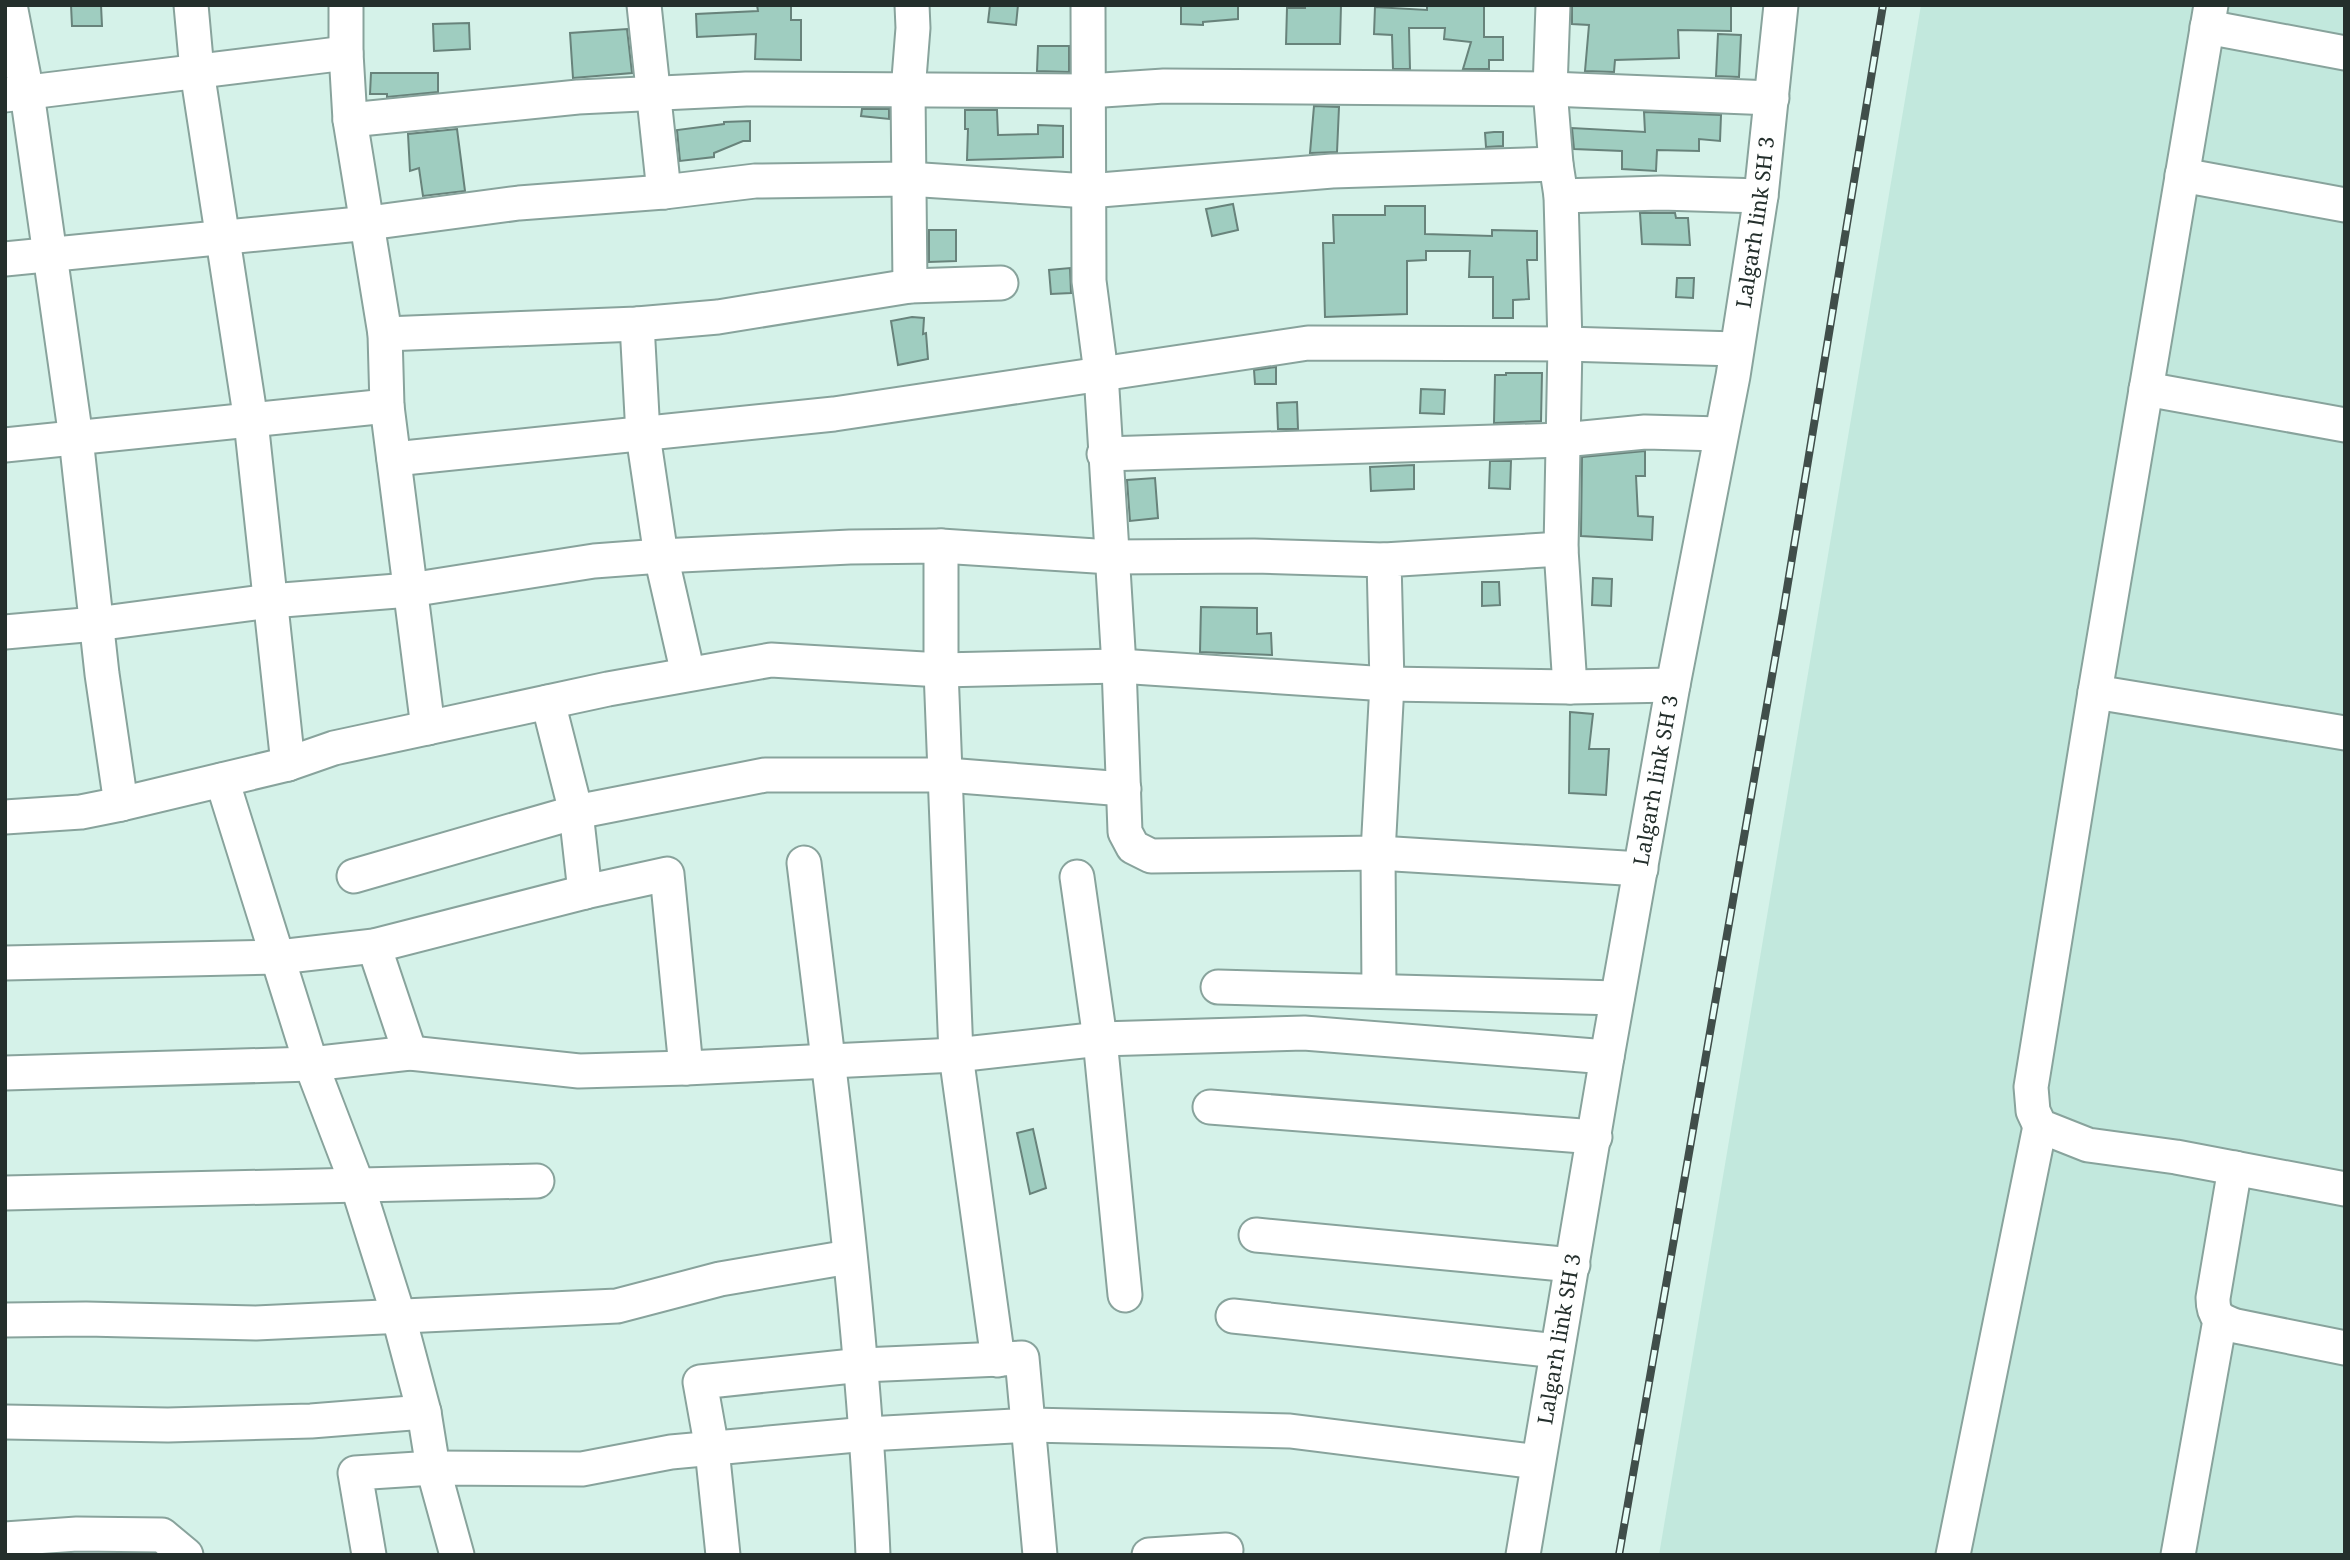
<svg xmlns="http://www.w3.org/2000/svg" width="2350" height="1560" font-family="'Noto Serif',serif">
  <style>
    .built { fill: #c2e8dd }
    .building { fill: #9fcdc0; stroke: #68837b; stroke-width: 2 }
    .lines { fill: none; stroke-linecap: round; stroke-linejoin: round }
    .minor-casing { stroke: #88a39c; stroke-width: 37 }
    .minor { stroke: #fff; stroke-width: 33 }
    .rail-casing { stroke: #404e4a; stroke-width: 8 }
    .rail { stroke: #e6fef7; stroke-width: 5; stroke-dasharray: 16; stroke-linecap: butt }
    .labels { text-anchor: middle; stroke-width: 7; stroke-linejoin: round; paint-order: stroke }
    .street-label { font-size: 21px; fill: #242f2c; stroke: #e6fef7 }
  </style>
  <rect width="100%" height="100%" fill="#d5f2e9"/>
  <!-- built -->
  <path class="built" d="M1921,5H2345V1555H1659Z"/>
  <!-- building -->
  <g class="building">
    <path d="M71,5H101L102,26H72Z"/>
    <path d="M757,5H791V20H801V60L755,59L756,34L697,37L696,14L758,11Z"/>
    <path d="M990,5H1018L1016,25L988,22Z"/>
    <path d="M1181,5H1238V19L1203,22V25L1181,24Z"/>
    <path d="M1305,5H1341L1340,44H1286L1287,8H1305Z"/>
    <path d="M1427,5H1484V37H1503V60H1489V69H1463L1471,42L1444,39L1445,28H1409L1410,69H1393L1392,35L1374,34L1375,7L1427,10Z"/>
    <path d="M1572,5H1731V31L1678,30L1679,58L1615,60L1614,72L1585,71L1589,25L1572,24Z"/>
    <path d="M469,23L470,49L434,51L433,24Z"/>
    <path d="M627,29L632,73L573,78L570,33Z"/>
    <path d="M1718,34L1741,35L1739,77L1716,76Z"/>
    <path d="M1038,46H1069V72L1037,71Z"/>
    <path d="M371,73H438V92L387,97V94H370Z"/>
    <path d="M1314,106L1339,107L1337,152L1310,153Z"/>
    <path d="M862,109H889V119L861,116Z"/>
    <path d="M965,110H997L998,135L1038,134V125L1063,126V157L967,160L968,129H965Z"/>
    <path d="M1644,112L1721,115L1720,141L1699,139V151L1657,150L1656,171L1622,169V151L1574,149L1572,128L1645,132Z"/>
    <path d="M750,121V141H743L714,153V157L680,161L677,130L724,124V122Z"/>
    <path d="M457,129L465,191L423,196L419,168L410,171L408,134Z"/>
    <path d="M1494,132H1503V146L1486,147L1485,133Z"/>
    <path d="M1233,204L1238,230L1212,236L1206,209Z"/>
    <path d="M1385,206H1425V234L1492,236V230L1537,231V260H1527L1529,299L1513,300V318H1493V277H1469L1470,251H1426V260L1407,261V314L1325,317L1323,243H1334L1333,215H1385Z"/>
    <path d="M1640,213H1675L1676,218H1688L1690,245L1642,244Z"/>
    <path d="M929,230H956V261L929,262Z"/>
    <path d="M1070,268L1071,293L1051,294L1049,270Z"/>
    <path d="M1677,278H1694L1693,298L1676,297Z"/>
    <path d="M912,317L924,318L923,334L926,333L928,359L898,365L891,321Z"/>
    <path d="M1276,367V384H1255L1254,370Z"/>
    <path d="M1506,373H1542L1541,421L1494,423L1495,375H1506Z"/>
    <path d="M1421,389L1445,390L1444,414L1420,413Z"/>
    <path d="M1297,402L1298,429H1278L1277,403Z"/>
    <path d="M1645,451V476H1636L1638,516L1653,517L1652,540L1581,536L1582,457Z"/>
    <path d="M1490,461H1511L1510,489L1489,488Z"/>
    <path d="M1414,465V489L1371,491L1370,467Z"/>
    <path d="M1155,478L1158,518L1130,521L1127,480Z"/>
    <path d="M1593,578L1612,579L1611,606L1592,605Z"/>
    <path d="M1482,582H1499L1500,605L1482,606Z"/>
    <path d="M1201,607L1257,608V634L1271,633L1272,655L1200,652Z"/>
    <path d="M1570,712L1593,714L1589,749H1609L1606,795L1569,793Z"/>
    <path d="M1033,1129L1046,1188L1030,1194L1017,1133Z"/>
  </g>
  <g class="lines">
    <defs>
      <g id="minor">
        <path d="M10,5L27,93L76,438L102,674L121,804"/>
        <path d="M191,5L197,71L251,421L288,764"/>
        <path d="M346,5V53L350,120L385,334L387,406L428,728"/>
        <path d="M644,5L664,192"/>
        <path d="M1088,5L1089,281L1101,373L1119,666L1125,832L1133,847L1151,856L1378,853L1641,869"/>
        <path d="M1553,5L1550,89L1556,164L1561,196L1565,344L1561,549L1570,687"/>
        <path d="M2211,5L2095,692L2031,1087L2033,1111L2040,1126L2088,1145L2176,1157L2345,1189"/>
        <path d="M2207,27L2345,53"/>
        <path d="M5,95L346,53"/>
        <path d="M350,120L578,97L746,89L1088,91L1164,86L1550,89L1772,98"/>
        <path d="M2182,175L2345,205"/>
        <path d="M1561,196L1661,193L1761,196"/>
        <path d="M5,259L369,223L519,203L664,192L755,181L908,179L1088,191L1332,171L1556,164"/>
        <path d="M910,286L908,91L913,28L912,5"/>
        <path d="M637,324L643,435L661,556L688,674"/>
        <path d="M385,334L637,324L718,317L910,286L1001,283"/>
        <path d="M2146,389L2345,425"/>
        <path d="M5,445L387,406"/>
        <path d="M1104,454L1563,440L1645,432L1721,434"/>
        <path d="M394,459L834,414L1308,343L1565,344L1736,349"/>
        <path d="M941,546V670L956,1055L998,1360"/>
        <path d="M5,632L96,624L270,601L410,590L594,561L661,556L850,547L941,546L1111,557L1254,556L1384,560"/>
        <path d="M2095,692L2345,733"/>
        <path d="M548,702L576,812L585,892"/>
        <path d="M222,780L311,1064L357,1184L398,1314L424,1412L433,1468L457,1555"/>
        <path d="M5,817L81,812L121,804L288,764L334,748L608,689L771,660L941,670L1119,666L1387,684L1570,687L1673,685"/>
        <path d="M804,863C832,1093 863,1323 873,1555"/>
        <path d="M354,876L576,812L765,775H947L1124,789"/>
        <path d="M1077,877L1100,1039L1125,1295"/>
        <path d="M374,946L410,1053"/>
        <path d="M5,963L279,957L374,946L585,892L667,874L686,1068"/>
        <path d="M1218,987L1617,998"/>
        <path d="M1379,991L1378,853L1387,684L1384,560L1561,549"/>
        <path d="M5,1073L311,1064L410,1053L579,1071L686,1068L956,1055L1100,1039L1304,1033L1607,1057"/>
        <path d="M1210,1107L1595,1137"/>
        <path d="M2235,1168L2213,1298C2213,1316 2219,1320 2236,1326L2345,1348"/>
        <path d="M5,1193L537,1181"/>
        <path d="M1256,1235L1573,1265"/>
        <path d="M1233,1316L1557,1351"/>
        <path d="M5,1320L86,1319L256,1323L617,1306L720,1279L849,1257"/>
        <path d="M5,1422L168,1425L311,1421L424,1412"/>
        <path d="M5,1539L77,1534L162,1535L186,1555"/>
        <path d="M369,1555L355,1473L433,1468L582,1469L671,1452L867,1434L1030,1425L1290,1431L1538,1462"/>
        <path d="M723,1555L712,1449L700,1382L862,1365L1022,1358L1040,1555"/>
        <path d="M1149,1555L1226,1550"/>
        <path id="s1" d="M1523,1555L1607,1057L1673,685L1733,376L1761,196L1781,5"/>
        <path d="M1953,1555L2040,1126"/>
        <path d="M2178,1555L2220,1320"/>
      </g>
    </defs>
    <!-- minor casing -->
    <use href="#minor" class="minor-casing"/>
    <!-- minor -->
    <use href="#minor" class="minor"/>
    <defs>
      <path id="rail" d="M1619,1555L1783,613L1883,5"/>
    </defs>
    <!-- rail casing -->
    <use href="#rail" class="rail-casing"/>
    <!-- rail -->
    <use href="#rail" class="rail"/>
  </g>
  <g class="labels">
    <!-- street labels -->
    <g class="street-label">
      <text dy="7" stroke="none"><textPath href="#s1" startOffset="1353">Lalgarh link SH 3</textPath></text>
      <text dy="7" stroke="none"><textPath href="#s1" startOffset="786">Lalgarh link SH 3</textPath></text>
      <text dy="7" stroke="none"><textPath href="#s1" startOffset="219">Lalgarh link SH 3</textPath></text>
    </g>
  </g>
  <!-- border -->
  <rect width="2350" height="1560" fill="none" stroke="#242f2c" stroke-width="14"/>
</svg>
